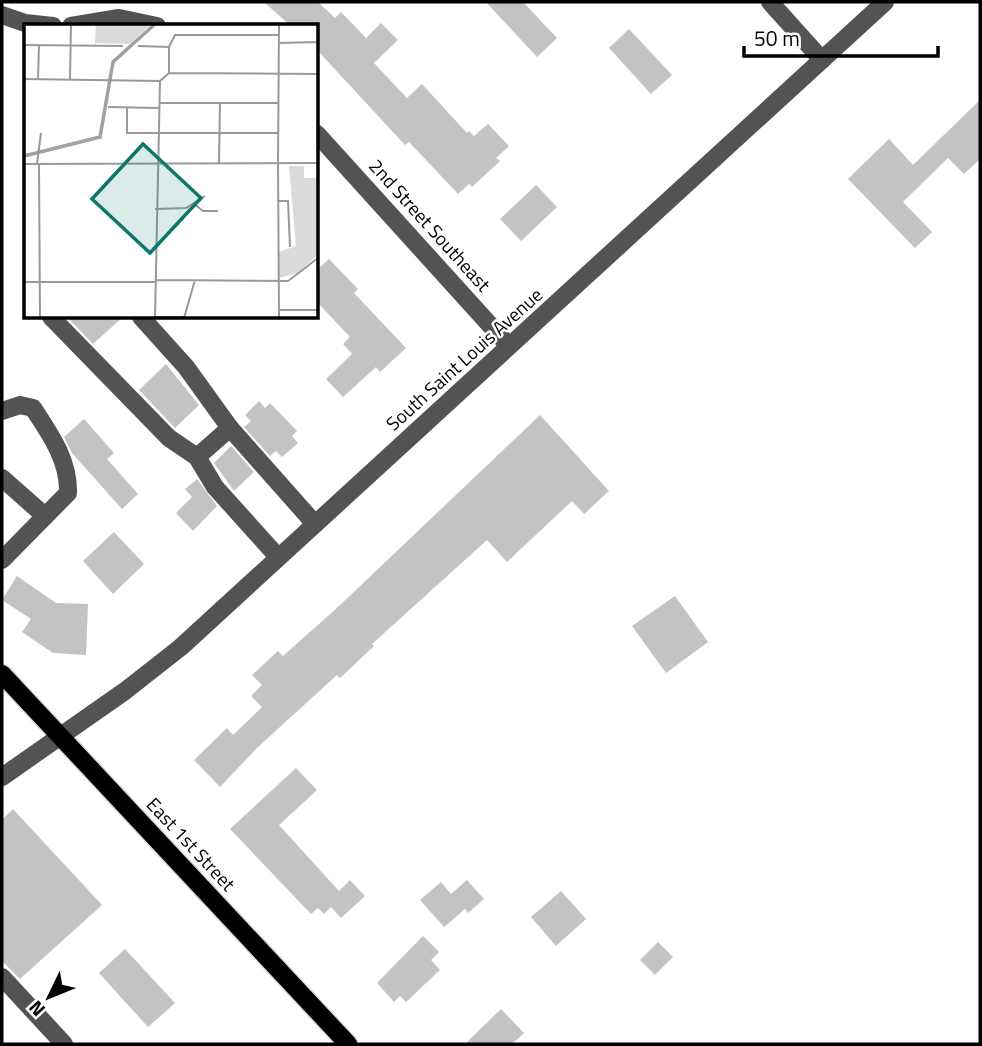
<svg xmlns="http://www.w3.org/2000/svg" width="982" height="1046" font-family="'Titillium Web',sans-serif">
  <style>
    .building { fill: #c3c3c3 }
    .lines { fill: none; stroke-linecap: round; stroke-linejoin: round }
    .major-casing { stroke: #dbdbdb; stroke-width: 21 }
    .minor { stroke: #535353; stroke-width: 18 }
    .major { stroke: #000; stroke-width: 18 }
    .labels { text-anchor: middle; stroke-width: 5; stroke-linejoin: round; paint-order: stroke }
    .street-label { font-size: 19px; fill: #000; stroke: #fff }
    .inset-river { fill: none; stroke: #a1a1a1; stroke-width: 3.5 }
    .inset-road { fill: none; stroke: #999; stroke-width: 2 }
    .view { fill: #0f766e; fill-opacity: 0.15; stroke: #0f766e; stroke-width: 3.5 }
    .inset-edge { fill: none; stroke: #000; stroke-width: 3.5 }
  </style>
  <rect width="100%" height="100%" fill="#fff"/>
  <!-- building -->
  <g class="building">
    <path d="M264,2H318L335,18L341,12L366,38L381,23L398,40L374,63L407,98L422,84L467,133L469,131L474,136L488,124L509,146L496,158L500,161L472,187L469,184L458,194L409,142L405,145L317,50V26H291Z"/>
    <path d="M486,2H523L557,38L537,57Z"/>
    <path d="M629,29L672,75L651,94L609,48Z"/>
    <path d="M980,100V159L964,174L948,158L903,202L932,232L915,248L848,179L889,139L913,165Z"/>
    <path d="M536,185L557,207L521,241L500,219Z"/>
    <path d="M329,259L358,289L354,293L406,348L380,372L376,367L343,397L326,379L352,354L343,344L350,337L317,302V270Z"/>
    <path d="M67,317H123L93,344Z"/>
    <path d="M166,364L199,405L175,428L139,390Z"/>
    <path d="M259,401L265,408L270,403L297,431L292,436L298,443L282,457L276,451L270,456L244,427L251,421L245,415Z"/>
    <path d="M540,415L609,491L584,514L572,501L507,562L487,540L372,644L374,646L340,678L337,675L258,747L220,787L194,760L227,728L233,735L262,707L251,696L262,685L252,675L278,651L283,656L338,607Z"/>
    <path d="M84,419L114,453L107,459L138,494L122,509L72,453L64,437Z"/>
    <path d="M231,446L254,472L234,491L214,463Z"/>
    <path d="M197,479L217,506L193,531L176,513L192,497L185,489Z"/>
    <path d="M114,532L144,564L113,594L83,561Z"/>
    <path d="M17,576L56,603L88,604L86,655L53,653L22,632L31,619L2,600Z"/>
    <path d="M675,596L708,642L666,673L632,626Z"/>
    <path d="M296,768L317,790L279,825L339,891L350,880L365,896L341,918L331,907L324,914L318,908L311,914L230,829Z"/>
    <path d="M13,809L102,905L20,979L2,961V820Z"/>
    <path d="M467,880L484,899L468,913L465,909L444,927L420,900L441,882L451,894Z"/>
    <path d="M561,891L586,919L556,946L531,917Z"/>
    <path d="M423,936L439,952L431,960L440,970L406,1002L400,996L394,1002L377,983Z"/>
    <path d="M658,942L673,957L655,975L640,960Z"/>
    <path d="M125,949L175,1003L148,1027L99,973Z"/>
    <path d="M501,1009L524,1033L512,1044H465Z"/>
  </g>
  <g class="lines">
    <defs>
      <path id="major" d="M2,674L348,1044"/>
    </defs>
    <!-- major casing -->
    <use href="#major" class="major-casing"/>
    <!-- minor -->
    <g class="minor">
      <path d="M770,2L822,60"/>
      <path d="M2,15L25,23L53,26"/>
      <path d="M71,26L119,18L157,26"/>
      <path d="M317,134L509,346"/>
      <path d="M51,317L169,438L197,457"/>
      <path d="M141,317L186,367L230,428"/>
      <path d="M2,411L20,405L33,408C50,434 69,460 68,493L2,560"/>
      <path d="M2,478L45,516"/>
      <path d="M278,557L215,487L197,457L230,428L315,524"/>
      <path d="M2,777L125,691L181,647L885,2"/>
      <path d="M2,977L64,1044"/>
    </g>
    <!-- major -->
    <use href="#major" class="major"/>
  </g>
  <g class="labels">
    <!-- street labels -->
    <g class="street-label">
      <text transform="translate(430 225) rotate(48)" y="7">2nd Street Southeast</text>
      <text transform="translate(464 359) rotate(-42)" y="7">South Saint Louis Avenue</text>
      <text transform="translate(191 844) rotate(47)" y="7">East 1st Street</text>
    </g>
  </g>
  <!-- overview -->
  <g transform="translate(24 24)">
    <rect width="294" height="294" fill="#fff"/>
    <path d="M72,0H127L106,20L71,19ZM265,142H280V154H294V231L273,249L255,254V228L272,222Z" fill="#dadada"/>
    <path class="inset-river" d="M0,132L76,113L89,38L131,0"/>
    <path class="inset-road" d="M294,0V50M255,19L294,18M0,21L99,22M114,22L145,23L151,11H255M145,49L294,50M0,55L136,57M14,55L15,21M46,55L47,0M136,57L145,49V23M135,79H254M84,83L135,84M103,83V109H254M195,139L196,79M254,139L255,294M254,139L255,0M0,140L294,139M13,140L17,109M15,140L16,294M253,177H264L266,223M170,180L179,187H194M131,185L162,184L181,172M131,256L264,257L294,234M0,258H131M254,286H294M131,293H160M131,294L136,57M160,294L171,256"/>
    <path class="view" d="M119,120L177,174L126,229L68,175Z"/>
    <rect width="294" height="294" class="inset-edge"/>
  </g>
  <!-- border -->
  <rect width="982" height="1046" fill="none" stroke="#000000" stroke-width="7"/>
  <!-- north arrow -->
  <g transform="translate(49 997) rotate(227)" stroke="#ffffff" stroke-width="5" paint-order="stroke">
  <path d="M0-5L12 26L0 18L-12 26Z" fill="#000000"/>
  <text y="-10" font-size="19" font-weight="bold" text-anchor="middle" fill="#000000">N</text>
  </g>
  <!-- scale -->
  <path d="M744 46v10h194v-10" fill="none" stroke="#000000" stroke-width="3.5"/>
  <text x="754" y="46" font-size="21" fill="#000000" stroke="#ffffff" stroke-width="5" paint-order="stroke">50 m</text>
</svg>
